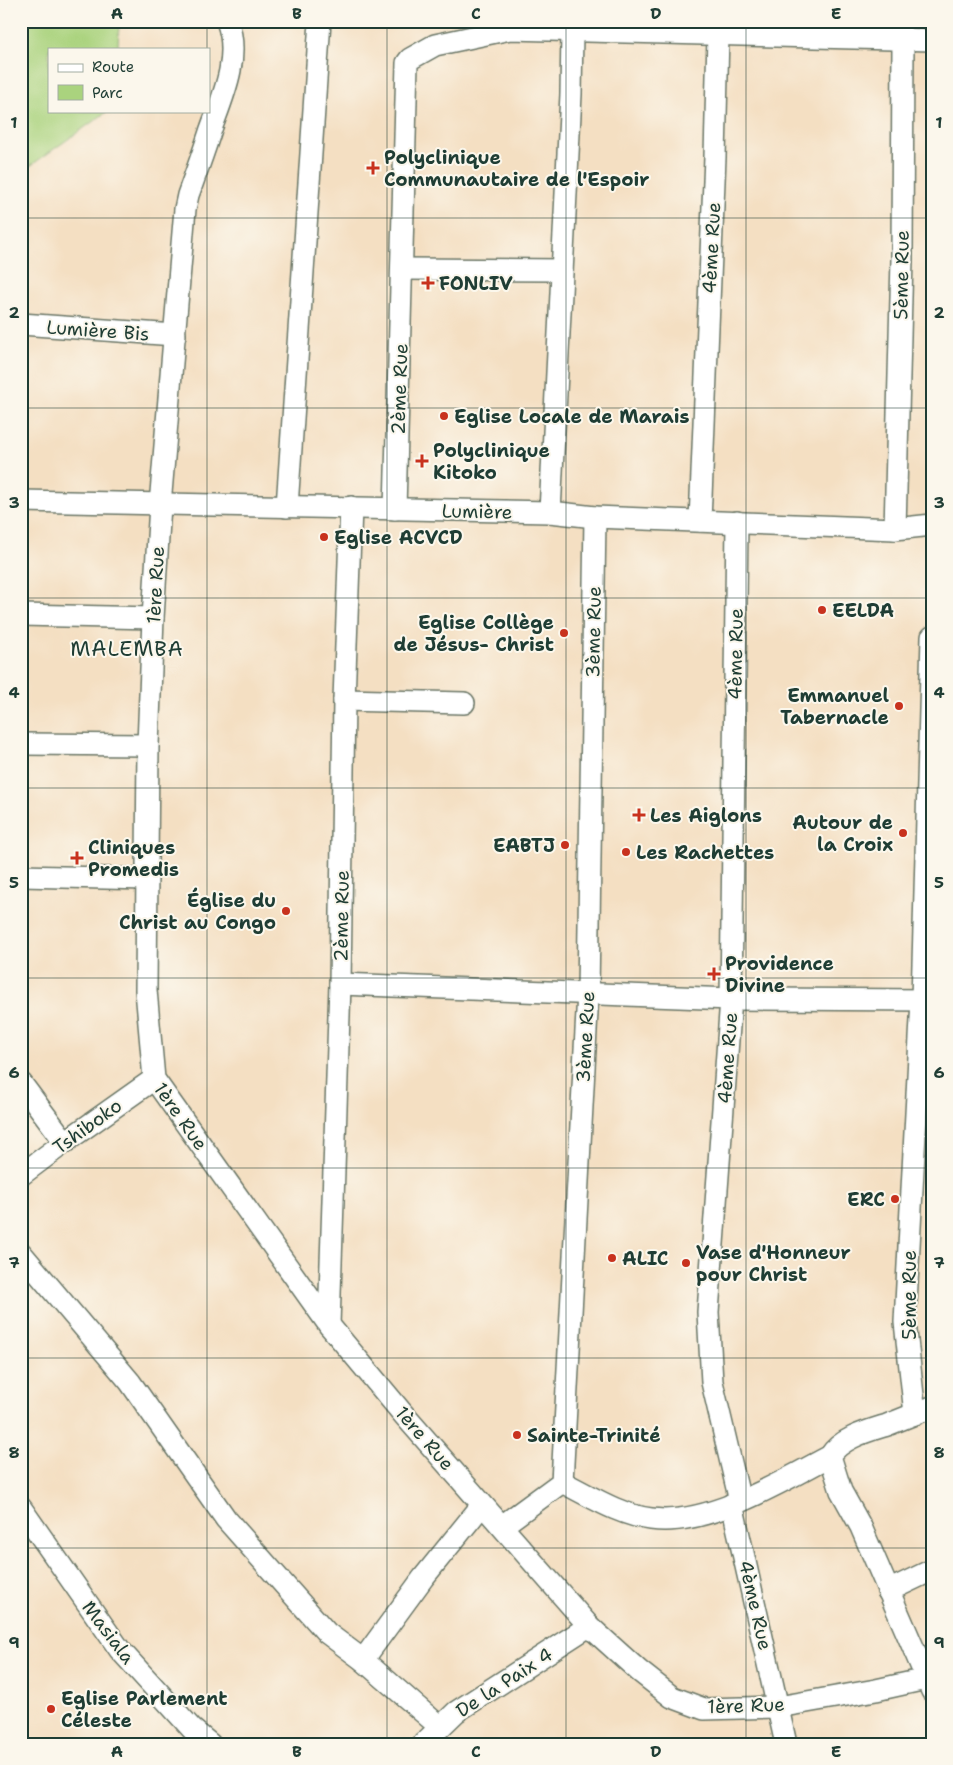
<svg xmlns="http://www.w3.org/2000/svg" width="953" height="1765" font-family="'Shantell Sans',sans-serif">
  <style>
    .green { fill: #aad37e; stroke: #648859 }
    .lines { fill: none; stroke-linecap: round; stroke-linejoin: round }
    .minor-casing { stroke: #6a7666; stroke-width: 24 }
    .minor { stroke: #fff; stroke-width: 21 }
    .grid { fill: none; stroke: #1f3d34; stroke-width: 1; stroke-opacity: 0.55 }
    .poi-dot { fill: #c8321e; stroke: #fbf7ec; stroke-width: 2 }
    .labels { text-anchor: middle; stroke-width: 4; stroke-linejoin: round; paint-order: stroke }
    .poi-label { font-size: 19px; font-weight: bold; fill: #1f3d34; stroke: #fbf7ec; text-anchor: start }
    .street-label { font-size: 19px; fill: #1f3d34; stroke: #fbf7ec }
    .quarter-label { font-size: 21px; letter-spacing: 1px; fill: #1f3d34; stroke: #fbf7ec }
    .neatline { fill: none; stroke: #1f3d34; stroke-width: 2 }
    .grid-label { font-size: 16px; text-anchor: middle; font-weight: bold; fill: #1f3d34 }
  </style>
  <rect width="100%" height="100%" fill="#fbf7ec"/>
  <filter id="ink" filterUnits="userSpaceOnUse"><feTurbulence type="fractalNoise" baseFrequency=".02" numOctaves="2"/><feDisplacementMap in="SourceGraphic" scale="10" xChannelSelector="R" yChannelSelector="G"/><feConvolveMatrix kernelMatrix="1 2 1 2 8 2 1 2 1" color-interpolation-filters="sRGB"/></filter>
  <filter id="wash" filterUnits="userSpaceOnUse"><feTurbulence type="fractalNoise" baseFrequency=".0096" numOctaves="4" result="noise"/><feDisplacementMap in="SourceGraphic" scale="20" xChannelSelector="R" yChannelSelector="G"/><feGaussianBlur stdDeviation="1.12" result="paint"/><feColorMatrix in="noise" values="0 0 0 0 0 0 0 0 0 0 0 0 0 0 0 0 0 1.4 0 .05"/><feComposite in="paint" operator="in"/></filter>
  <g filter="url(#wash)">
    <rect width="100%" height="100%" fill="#f4dfc2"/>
    <!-- green -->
    <path class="green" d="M21,21H119L118,49H49V111H108L30,166L21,165Z"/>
  </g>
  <g filter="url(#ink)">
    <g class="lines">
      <defs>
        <g id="minor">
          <path d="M227,21C241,57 223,96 211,129C204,151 196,173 188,195L185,209L160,505L153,618L148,745L146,990L154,1079L329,1325L404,1415L589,1626L639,1671L672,1697L704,1709L778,1707L876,1690L926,1679"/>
          <path d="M402,269L562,270"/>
          <path d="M21,324L175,335"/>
          <path d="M21,501L550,512L595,517L895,529L932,525"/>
          <path d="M287,507L320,21"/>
          <path d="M395,509L407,63L410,59L435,45L510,29L932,40"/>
          <path d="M550,512L571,94L572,32"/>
          <path d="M700,521L715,157L718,35"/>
          <path d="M737,522L731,999L708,1312L712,1382L740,1501"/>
          <path d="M895,529L902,259L903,40L898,21"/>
          <path d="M21,615L153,618"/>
          <path d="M344,700L464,703"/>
          <path d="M21,744L148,745"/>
          <path d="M21,876L146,879"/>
          <path d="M340,984L731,999L932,1000"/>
          <path d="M21,1083L65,1142"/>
          <path d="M21,1175L65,1142L154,1079"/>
          <path d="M21,1253L130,1382L226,1519L327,1633L363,1660L439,1726"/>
          <path d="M329,1325L340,984L344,700L351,507"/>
          <path d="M915,1414L905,1322L922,1000L932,637"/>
          <path d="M830,1456L841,1491L861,1527L932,1691"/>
          <path d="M562,1482C590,1496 619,1515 651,1519C707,1527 781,1482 830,1456C841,1438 868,1431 887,1425C902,1419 917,1413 932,1407"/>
          <path d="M732,1504L786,1744"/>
          <path d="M21,1508L120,1650L192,1729L210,1744"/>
          <path d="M502,1526L562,1482L588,993L595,517"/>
          <path d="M888,1591L932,1570"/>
          <path d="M363,1660L423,1578L482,1505"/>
          <path d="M423,1744L456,1712L589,1626"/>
        </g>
      </defs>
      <!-- minor casing -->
      <use href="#minor" class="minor-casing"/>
      <!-- minor -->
      <use href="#minor" class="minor"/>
    </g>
  </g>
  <!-- grid -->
  <path class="grid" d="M207,21V49M387,21V1744M566,21V1744M746,21V1744M207,111V1744M21,218H932M21,408H932M21,598H932M21,788H932M21,978H932M21,1168H932M21,1358H932M21,1548H932"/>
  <!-- markers -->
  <g class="poi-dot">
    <path d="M370.5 160.5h5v5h5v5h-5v5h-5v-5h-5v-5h5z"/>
    <path d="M425.5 275.5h5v5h5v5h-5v5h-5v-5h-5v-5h5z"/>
    <circle cx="444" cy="416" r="5"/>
    <path d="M419.5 453.5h5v5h5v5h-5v5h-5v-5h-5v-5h5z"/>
    <circle cx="324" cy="537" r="5"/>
    <circle cx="822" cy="610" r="5"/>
    <circle cx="564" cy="633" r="5"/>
    <circle cx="899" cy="706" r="5"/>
    <path d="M636.5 807.5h5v5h5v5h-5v5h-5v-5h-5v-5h5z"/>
    <circle cx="903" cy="833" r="5"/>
    <circle cx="565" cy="845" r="5"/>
    <circle cx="626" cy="852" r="5"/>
    <path d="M74.5 850.5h5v5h5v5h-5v5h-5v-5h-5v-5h5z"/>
    <circle cx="286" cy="911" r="5"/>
    <path d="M711.5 966.5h5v5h5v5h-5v5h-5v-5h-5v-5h5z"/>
    <circle cx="895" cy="1199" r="5"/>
    <circle cx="612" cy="1258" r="5"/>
    <circle cx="686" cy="1263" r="5"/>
    <circle cx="517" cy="1435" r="5"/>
    <circle cx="51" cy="1709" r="5"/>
  </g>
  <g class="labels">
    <!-- poi labels -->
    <g class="poi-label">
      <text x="384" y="164">Polyclinique<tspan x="384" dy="22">Communautaire de l'Espoir</tspan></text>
      <text x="439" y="290">FONLIV</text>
      <text x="454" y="423">Eglise Locale de Marais</text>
      <text x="433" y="457">Polyclinique<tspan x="433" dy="22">Kitoko</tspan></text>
      <text x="334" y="544">Eglise ACVCD</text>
      <text x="832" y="617">EELDA</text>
      <text x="554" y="629" text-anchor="end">Eglise Collège<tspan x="554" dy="22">de Jésus- Christ</tspan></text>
      <text x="889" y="702" text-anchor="end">Emmanuel<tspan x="889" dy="22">Tabernacle</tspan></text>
      <text x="650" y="822">Les Aiglons</text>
      <text x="893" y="829" text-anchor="end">Autour de<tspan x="893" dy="22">la Croix</tspan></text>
      <text x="555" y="852" text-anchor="end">EABTJ</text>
      <text x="88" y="854">Cliniques<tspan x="88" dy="22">Promedis</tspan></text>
      <text x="636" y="859">Les Rachettes</text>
      <text x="276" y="907" text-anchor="end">Église du<tspan x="276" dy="22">Christ au Congo</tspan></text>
      <text x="725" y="970">Providence<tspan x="725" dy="22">Divine</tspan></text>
      <text x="885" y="1206" text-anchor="end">ERC</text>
      <text x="696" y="1259">Vase d'Honneur<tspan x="696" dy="22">pour Christ</tspan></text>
      <text x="622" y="1265">ALIC</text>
      <text x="527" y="1442">Sainte-Trinité</text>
      <text x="61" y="1705">Eglise Parlement<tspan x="61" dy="22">Céleste</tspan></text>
    </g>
    <!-- street labels -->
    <g class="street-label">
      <text transform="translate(711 248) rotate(-87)" y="7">4ème Rue</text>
      <text transform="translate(901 275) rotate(-89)" y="7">5ème Rue</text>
      <text transform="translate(98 330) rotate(4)" y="7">Lumière Bis</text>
      <text transform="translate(399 389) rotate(-88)" y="7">2ème Rue</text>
      <text transform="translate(477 511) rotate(1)" y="7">Lumière</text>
      <text transform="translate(155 585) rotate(-87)" y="7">1ère Rue</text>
      <text transform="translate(593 632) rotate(-89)" y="7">3ème Rue</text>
      <text transform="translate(735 654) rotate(-89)" y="7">4ème Rue</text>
      <text transform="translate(341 916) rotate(-89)" y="7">2ème Rue</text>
      <text transform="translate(585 1037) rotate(-87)" y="7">3ème Rue</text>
      <text transform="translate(727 1058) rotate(-86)" y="7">4ème Rue</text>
      <text transform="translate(181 1116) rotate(55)" y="7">1ère Rue</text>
      <text transform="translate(87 1126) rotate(-36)" y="7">Tshiboko</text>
      <text transform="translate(909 1295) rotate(-90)" y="7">5ème Rue</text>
      <text transform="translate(425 1438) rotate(49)" y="7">1ère Rue</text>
      <text transform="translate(756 1605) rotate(77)" y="7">4ème Rue</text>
      <text transform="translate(109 1632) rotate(53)" y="7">Masiala</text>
      <text transform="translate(504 1682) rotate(-33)" y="7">De la Paix 4</text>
      <text transform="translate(746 1705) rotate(-2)" y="7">1ère Rue</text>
    </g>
    <!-- quarter labels -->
    <g class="quarter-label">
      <text x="127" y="656">MALEMBA</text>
    </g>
  </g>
  <!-- margin -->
  <rect width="953" height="1765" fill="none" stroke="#fbf7ec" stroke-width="55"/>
  <!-- legend -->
  <rect x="48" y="48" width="162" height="65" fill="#fbf7ec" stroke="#a3ada2"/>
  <rect x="58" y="64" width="25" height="8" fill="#ffffff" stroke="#a3ada2"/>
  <text x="92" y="72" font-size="15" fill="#1f3d34">Route</text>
  <rect x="58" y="85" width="25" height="15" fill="#aad37e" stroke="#a3ada2"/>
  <text x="92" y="98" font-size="15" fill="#1f3d34">Parc</text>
  <rect x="28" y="28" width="898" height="1710" class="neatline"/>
  <g class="grid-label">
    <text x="117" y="19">A</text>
    <text x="297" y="19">B</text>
    <text x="476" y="19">C</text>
    <text x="656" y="19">D</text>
    <text x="836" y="19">E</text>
    <text x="14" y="128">1</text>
    <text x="939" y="128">1</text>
    <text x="14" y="318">2</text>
    <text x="939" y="318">2</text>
    <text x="14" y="508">3</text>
    <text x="939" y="508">3</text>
    <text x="14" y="698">4</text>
    <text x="939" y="698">4</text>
    <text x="14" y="888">5</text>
    <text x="939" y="888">5</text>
    <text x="14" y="1078">6</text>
    <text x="939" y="1078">6</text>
    <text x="14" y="1268">7</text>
    <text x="939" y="1268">7</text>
    <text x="14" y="1458">8</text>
    <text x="939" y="1458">8</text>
    <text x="14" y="1648">9</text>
    <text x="939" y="1648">9</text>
    <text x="117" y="1757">A</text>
    <text x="297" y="1757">B</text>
    <text x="476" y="1757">C</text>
    <text x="656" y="1757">D</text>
    <text x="836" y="1757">E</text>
  </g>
</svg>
